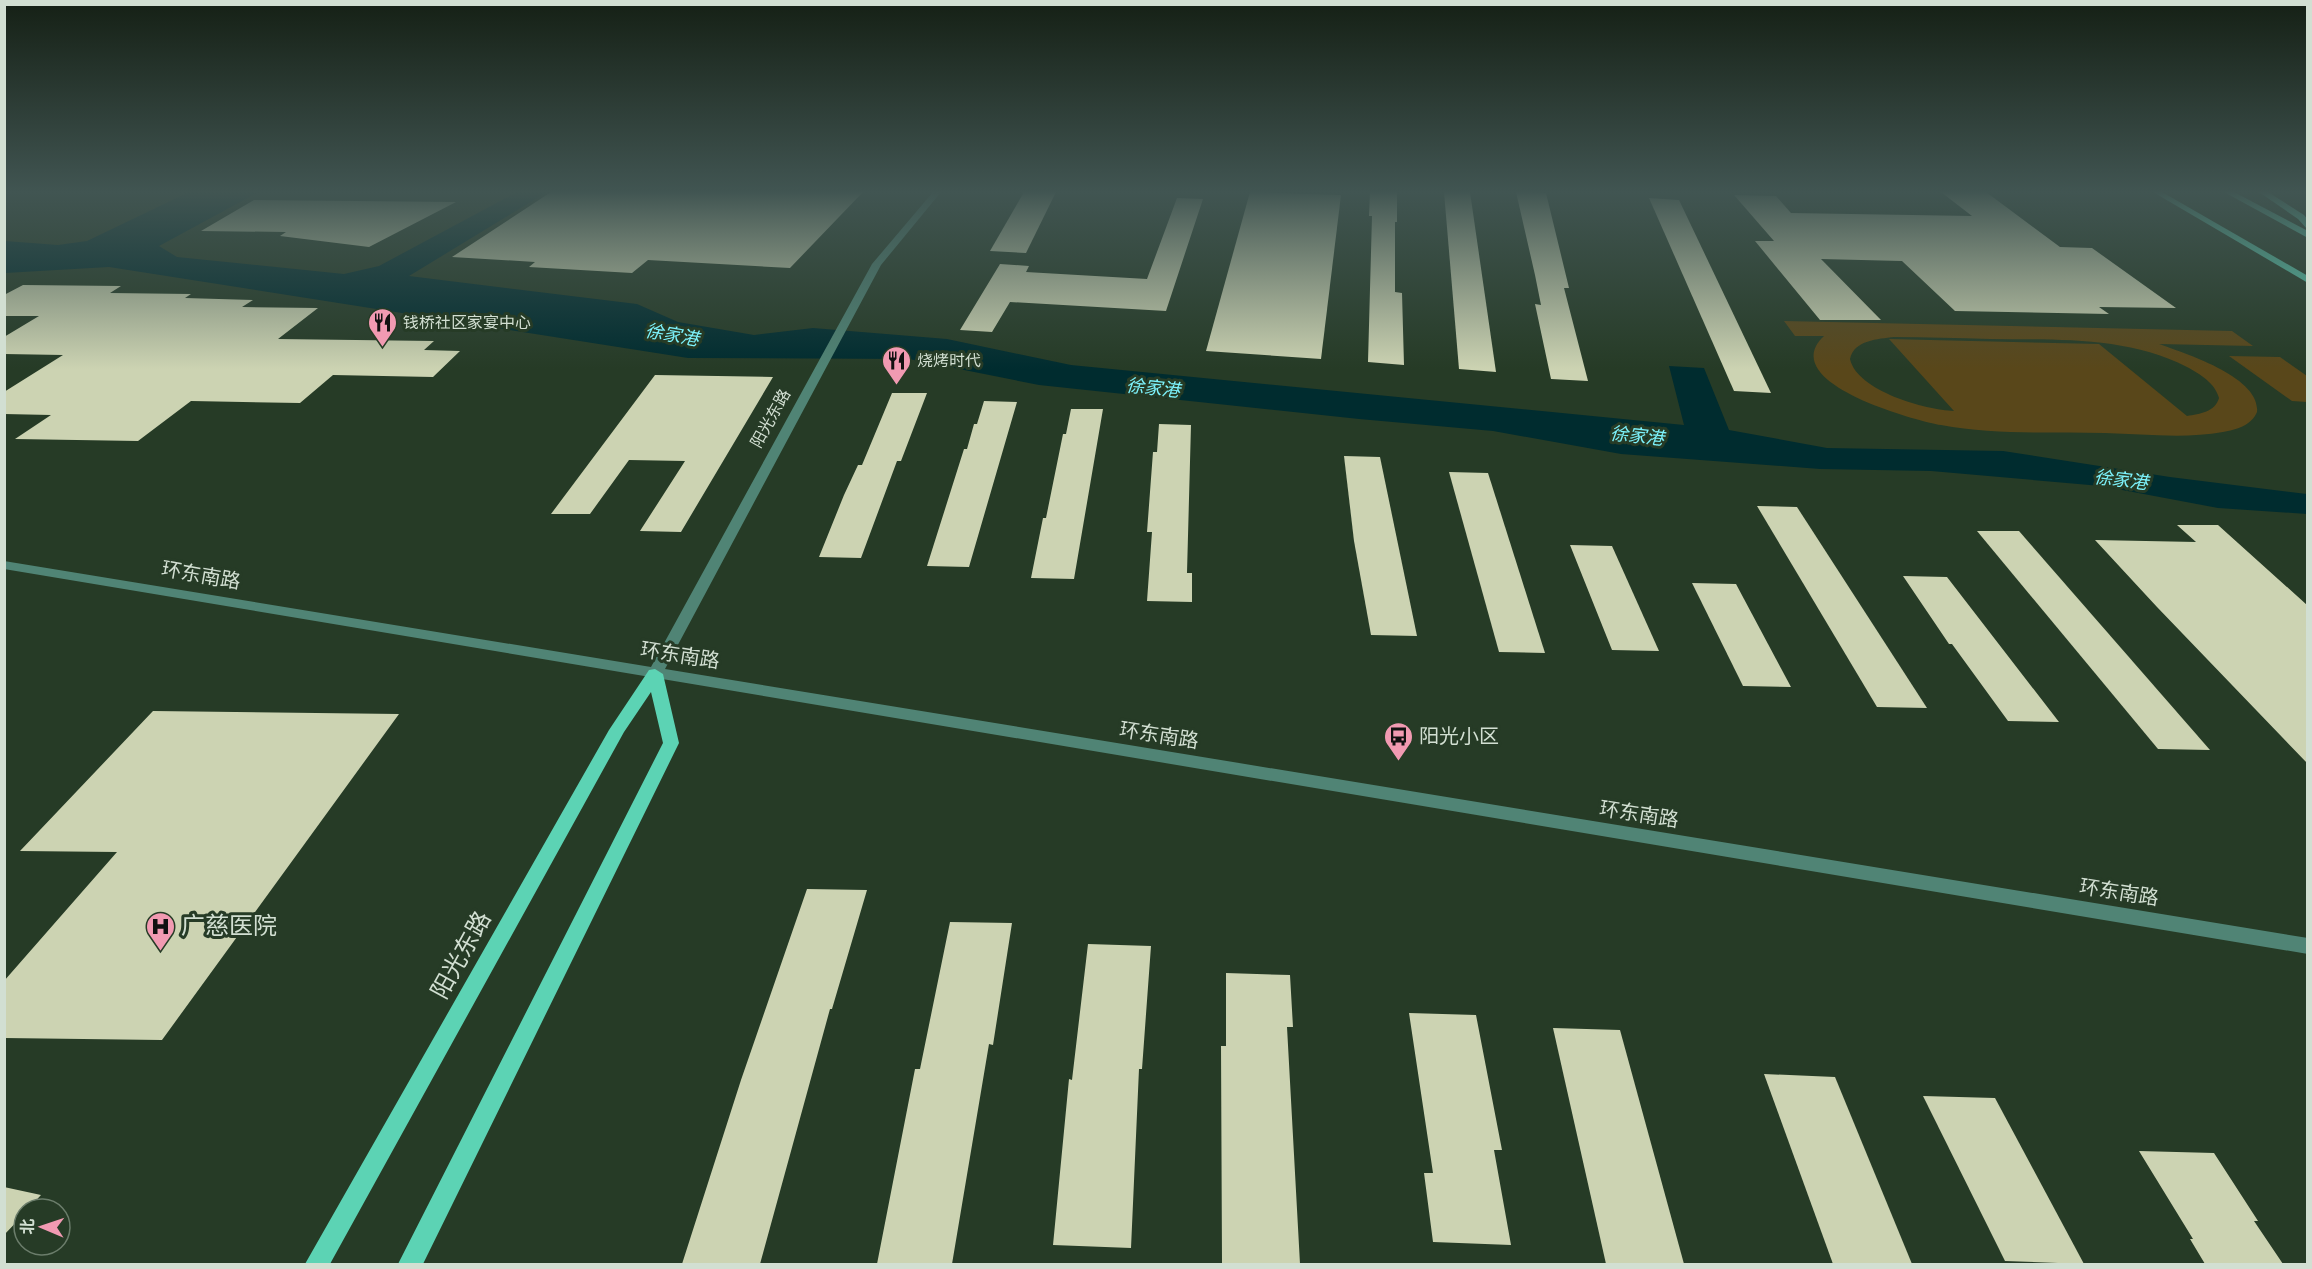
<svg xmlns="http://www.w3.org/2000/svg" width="2312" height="1269" font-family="'Libre Baskerville','Noto Sans SC',serif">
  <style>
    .green { fill: #59471a; fill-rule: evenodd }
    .water { fill: #002c2f }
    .building { fill: #ccd3b2 }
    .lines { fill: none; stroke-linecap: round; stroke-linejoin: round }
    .minor { fill: #508475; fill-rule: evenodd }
    .major { fill: #5cd3b4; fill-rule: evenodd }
    .labels { text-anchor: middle; stroke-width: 6; stroke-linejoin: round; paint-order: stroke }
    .far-poi-label { font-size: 16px; fill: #d2dfd2; stroke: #263b26; text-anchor: start }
    .far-street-label { font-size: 16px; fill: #d2dfd2; stroke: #263b26 }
    .far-water-label { font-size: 18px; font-style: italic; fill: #7df3fc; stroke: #263b26 }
    .street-label { font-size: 20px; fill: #d2dfd2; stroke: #263b26 }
    .poi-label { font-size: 20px; fill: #d2dfd2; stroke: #263b26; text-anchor: start }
    .near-poi-label { font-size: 24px; fill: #d2dfd2; stroke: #263b26; text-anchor: start }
    .near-street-label { font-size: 24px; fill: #d2dfd2; stroke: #263b26 }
  </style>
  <rect width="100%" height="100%" fill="#263b26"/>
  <!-- green -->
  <g class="green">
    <path d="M1784,321L2232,331L2253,346L2159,344C2184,353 2261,377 2257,412C2252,425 2236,430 2223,432C2185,439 2143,434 2105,433C2050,432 1994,435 1941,425C1913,420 1775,382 1824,336H1795ZM1894,337C1926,337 1958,338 1990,339C2056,340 2126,336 2187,367C2200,374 2215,383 2219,398C2215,412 2200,414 2187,416L2099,344L1889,339L1954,411C1926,410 1857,391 1850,359C1854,340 1878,339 1894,337Z"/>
    <path d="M2229,356L2280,357L2307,376V402L2292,401Z"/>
  </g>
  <!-- water -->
  <path class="water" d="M189,192H259L159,246L177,257L344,274L379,266L517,192H547L409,276L637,304L678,322L754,335L813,328L947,339L1071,365L1684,425L1669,366L1704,368L1729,430L1827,448L2003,451L2170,477L2307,494V514L2218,508L2101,486L1931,471L1820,469L1621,454L1493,431L1359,419L1039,385L909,359L688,358L109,267L5,273V241L58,245L87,241Z"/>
  <!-- building -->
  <g class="building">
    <path d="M551,192H863L790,268L648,260L632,273L529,267L535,262L452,257Z"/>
    <path d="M1024,192H1056L1026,253L990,251Z"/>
    <path d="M1250,192L1341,195L1321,359L1206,351Z"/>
    <path d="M1370,192H1397V222H1395V292L1402,293L1404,365L1368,362L1372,216H1369Z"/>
    <path d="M1444,192H1470L1496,372L1459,369Z"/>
    <path d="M1516,192L1546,193L1569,288H1564L1588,381L1551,379L1535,304L1541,305L1535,275Z"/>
    <path d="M1941,192H1986L2060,247L2092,248L2176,308L2099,307L2109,314L1955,311L1902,261L1821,259L1881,320H1820L1755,241H1774L1734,195L1776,196L1791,213L1972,216Z"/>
    <path d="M1177,198L1203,199L1166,311L1010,302L992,332L960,330L1000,264L1029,266L1026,272L1147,279Z"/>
    <path d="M1649,198L1679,200L1771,393L1734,391Z"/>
    <path d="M254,200L456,202L369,247L280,236L286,232L201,231Z"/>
    <path d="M23,285L121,286L110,293L191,294L185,298L253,300L242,307L318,308L278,339L434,341L424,350L460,351L433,377L333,375L300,403L191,401L138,441L15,439L51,415L4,414V392L63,355L4,354V337L39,316H4V295Z"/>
    <path d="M655,375L773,377L681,532L640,531L685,461L629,460L590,514H551Z"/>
    <path d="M892,393H927L901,461H897L861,558L819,557L844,495L858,465H862Z"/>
    <path d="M984,401L1017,402L969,567L927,566L964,449H967L974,424H977Z"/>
    <path d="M1071,409H1103L1074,579L1031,578L1043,518H1046L1063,434H1066Z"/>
    <path d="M1159,424L1191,425L1187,573H1192V602L1147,601L1152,532H1147L1153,452H1157Z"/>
    <path d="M1344,456L1380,457L1417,636L1371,635L1354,541Z"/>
    <path d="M1449,472L1488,473L1545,653L1499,652Z"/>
    <path d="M1757,506L1797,507L1927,708L1877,707Z"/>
    <path d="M2177,525H2218L2307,605V763L2157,607L2095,540L2196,542Z"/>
    <path d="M1977,531H2019L2210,750L2158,749Z"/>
    <path d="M1570,545L1612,546L1659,651L1612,650Z"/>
    <path d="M1903,576L1947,577L2059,722L2008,721L1952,644H1949Z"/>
    <path d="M1692,583L1736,584L1791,687L1743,686Z"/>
    <path d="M153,711L399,714L162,1040L4,1038V981L117,852L20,851Z"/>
    <path d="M807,889L867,890L832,1009H830L760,1264H682L741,1080Z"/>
    <path d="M950,922L1012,923L993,1045L989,1044L952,1264H877L915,1069H920Z"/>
    <path d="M1088,944L1151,946L1142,1069H1139L1131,1248L1053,1245L1069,1079L1072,1080Z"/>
    <path d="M1226,973L1290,975L1293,1027H1287L1300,1264H1222L1221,1046H1226Z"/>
    <path d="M1409,1013L1476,1015L1502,1150H1494L1511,1245L1433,1242L1424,1173H1433Z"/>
    <path d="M1553,1028L1620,1030L1684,1264H1606Z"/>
    <path d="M1764,1074L1835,1077L1912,1264H1833Z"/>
    <path d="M1923,1096L1995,1098L2084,1264L2005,1261Z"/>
    <path d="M2139,1151L2214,1153L2258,1221H2254L2283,1264H2205L2190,1239H2193Z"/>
    <path d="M4,1187L41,1195L28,1209H24V1214L4,1235Z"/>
  </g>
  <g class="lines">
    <!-- minor -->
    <path class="minor" d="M933,192H941L881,265L665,669L2308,938V954L4,569V561L651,667L872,264Z"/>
    <!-- major -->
    <g class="major">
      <path d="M2153,192H2162L2308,276V283Z"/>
      <path d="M2224,192H2234L2308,231V238Z"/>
      <path d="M2259,192H2268L2304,215L2308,220V230L2298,219Z"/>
      <path d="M655,669L663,674L679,743L423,1264H398L663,743L651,692L624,732L330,1264H305L609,730L649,670Z"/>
    </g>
  </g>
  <!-- sky -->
  <linearGradient id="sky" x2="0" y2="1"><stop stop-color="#152015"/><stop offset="0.52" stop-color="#415552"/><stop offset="1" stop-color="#415552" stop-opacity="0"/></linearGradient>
  <rect width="2312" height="369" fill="url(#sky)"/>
  <!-- icons -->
  <defs>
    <symbol id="restaurant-pin" viewBox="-11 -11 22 30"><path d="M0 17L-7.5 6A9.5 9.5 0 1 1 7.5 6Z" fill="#f19ab2" stroke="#263b26"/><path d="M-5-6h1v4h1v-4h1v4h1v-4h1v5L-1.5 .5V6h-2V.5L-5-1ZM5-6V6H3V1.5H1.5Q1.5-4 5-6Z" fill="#111"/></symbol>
    <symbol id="bus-pin" viewBox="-11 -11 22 30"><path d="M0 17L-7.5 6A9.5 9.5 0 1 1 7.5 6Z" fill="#f19ab2" stroke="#263b26"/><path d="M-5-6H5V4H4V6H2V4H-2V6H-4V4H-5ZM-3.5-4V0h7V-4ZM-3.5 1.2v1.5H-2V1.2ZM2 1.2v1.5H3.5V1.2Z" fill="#111"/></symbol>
    <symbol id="hospital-pin" viewBox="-11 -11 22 30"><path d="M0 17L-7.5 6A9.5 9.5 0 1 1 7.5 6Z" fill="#f19ab2" stroke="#263b26"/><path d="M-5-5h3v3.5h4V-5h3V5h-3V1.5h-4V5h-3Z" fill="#111"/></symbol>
  </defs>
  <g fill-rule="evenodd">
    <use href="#restaurant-pin" x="366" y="306" width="33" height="45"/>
    <use href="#restaurant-pin" x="880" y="344" width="33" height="45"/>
    <use href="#bus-pin" x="1382" y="720" width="33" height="45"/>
    <use href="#hospital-pin" x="144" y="910" width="33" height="45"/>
  </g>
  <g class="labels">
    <!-- far-poi labels -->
    <g class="far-poi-label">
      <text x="403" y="328">钱桥社区家宴中心</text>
      <text x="917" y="366">烧烤时代</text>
    </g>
    <!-- far-street labels -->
    <g class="far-street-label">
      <text transform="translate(770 418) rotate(-61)" y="6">阳光东路</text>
    </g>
    <!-- far-water labels -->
    <g class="far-water-label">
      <text transform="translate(672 335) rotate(10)" y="6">徐家港</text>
      <text transform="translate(1153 388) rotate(6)" y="6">徐家港</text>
      <text transform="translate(1637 436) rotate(6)" y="6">徐家港</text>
      <text transform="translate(2121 480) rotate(7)" y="6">徐家港</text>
    </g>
    <!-- street labels -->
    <g class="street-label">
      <text transform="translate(201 575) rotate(10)" y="7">环东南路</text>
      <text transform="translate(680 655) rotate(9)" y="7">环东南路</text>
      <text transform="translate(1159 735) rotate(9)" y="7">环东南路</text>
      <text transform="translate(1639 814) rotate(9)" y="7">环东南路</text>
      <text transform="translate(2119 892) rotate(9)" y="7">环东南路</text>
    </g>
    <!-- poi labels -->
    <g class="poi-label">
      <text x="1419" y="743">阳光小区</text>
    </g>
    <!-- near-poi labels -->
    <g class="near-poi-label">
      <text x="181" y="934">广慈医院</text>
    </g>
    <!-- near-street labels -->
    <g class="near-street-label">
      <text transform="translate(461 955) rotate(-61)" y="8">阳光东路</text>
    </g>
  </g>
  <!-- border -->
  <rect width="2312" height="1269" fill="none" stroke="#d2dfd2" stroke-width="12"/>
  <!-- north arrow -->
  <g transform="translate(42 1227) rotate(272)"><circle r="28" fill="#263b26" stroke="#6b7d6b" stroke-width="1.5"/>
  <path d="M0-4.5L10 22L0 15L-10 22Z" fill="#f19ab2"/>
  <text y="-9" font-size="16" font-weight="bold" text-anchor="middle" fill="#d2dfd2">北</text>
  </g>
</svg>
